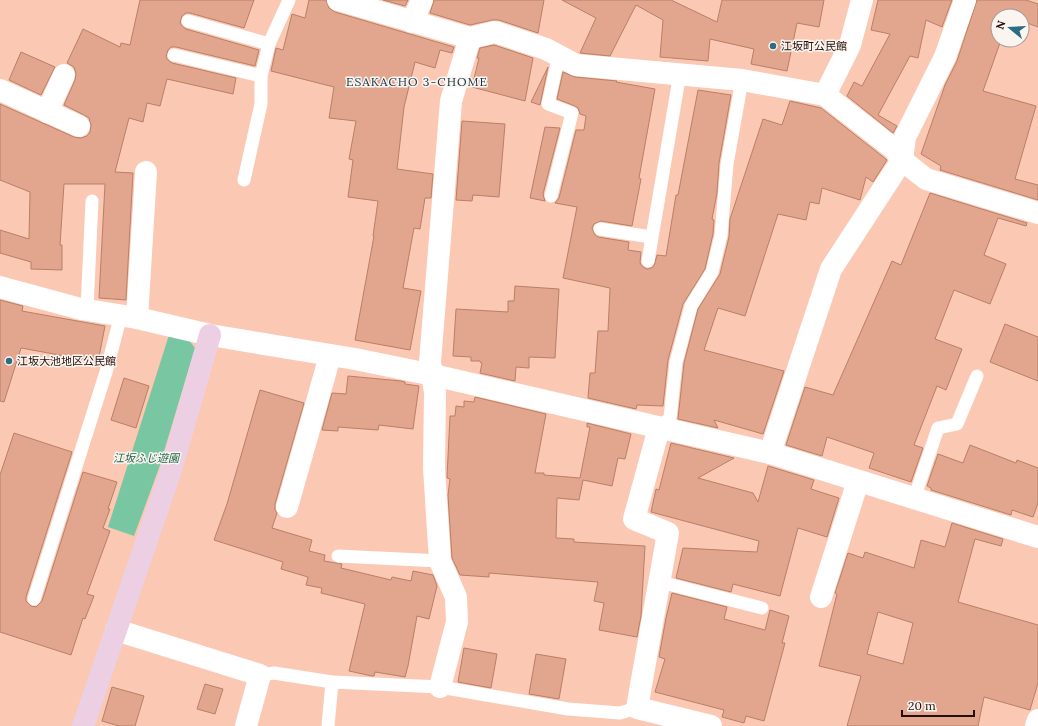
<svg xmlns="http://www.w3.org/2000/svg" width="1038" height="726" font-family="Lora,'Noto Sans JP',serif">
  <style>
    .green { fill: #78c7a2 }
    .building { fill: #e2a58d; stroke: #b97f67; fill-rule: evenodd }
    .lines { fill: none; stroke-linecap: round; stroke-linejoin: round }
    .lane { stroke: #fff; stroke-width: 13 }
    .street { stroke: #fff; stroke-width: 22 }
    .secondary { stroke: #edcfe3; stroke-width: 22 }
    .poi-dot { fill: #2d6d82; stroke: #fbf5f2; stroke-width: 1.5 }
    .labels { text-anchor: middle; stroke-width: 3; stroke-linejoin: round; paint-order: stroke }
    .poi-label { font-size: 11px; fill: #251007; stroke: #fbf5f2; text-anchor: start }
    .park-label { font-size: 11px; font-style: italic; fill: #21664a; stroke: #fbf5f2 }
    .neighbourhood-label { font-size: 12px; letter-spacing: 1px; fill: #15323d; stroke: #fbf5f2 }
  </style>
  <rect width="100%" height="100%" fill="#fbc8b4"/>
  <!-- green -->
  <path class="green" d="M169,335L188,339L195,348L159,468L134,536L108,527Z"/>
  <!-- building -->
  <g class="building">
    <path d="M140,0H254L244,28L190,13H186L182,16L180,23L182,26L186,29L259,50L255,66L176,47H171L168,50L166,57L168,60L172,63L236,78L233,94L167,79L160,106L147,103L143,122L129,118L115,172L133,173L126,300L99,298L105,184H64L60,245H62V270L31,269V262L0,253V230L29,239L30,192L0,180V104L74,137L81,138L87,136L90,132L91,125L89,118L84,115L64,105L75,80L76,74L74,67L67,63L83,29L120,47L121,43L130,45Z"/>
    <path d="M309,0H326L329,8L335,12L454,47L452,53L440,50L435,68L415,62L404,107L397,169L433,174L431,198H425L420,229L414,228L403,288L421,291L410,350L355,340L374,236H373L378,201L348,197L353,160L349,159L356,121L329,118L334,87L271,71L276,48L283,50L292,14L305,18Z"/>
    <path d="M383,0H408L405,6Z"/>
    <path d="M434,0H544L538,33L499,20H492L470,25L430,13Z"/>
    <path d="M562,0H671L717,22L722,0H824L819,27L797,23L787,71L751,64L754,49L710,39L708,61L660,57L663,20L636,5L610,56L580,53L596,18Z"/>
    <path d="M878,0H952L942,27L926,20L918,58L910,56L878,115L897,126L893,133L847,96L854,82L862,86L890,34L871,30Z"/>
    <path d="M977,0H1026L1038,4V27L1022,21V16H998V40H1001L983,91L1036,106L1015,179L1038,185V200L940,170L941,166L921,154L945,85L957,61Z"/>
    <path d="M494,45L533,58L525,101L472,87L479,58H477L480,48Z"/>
    <path d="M21,52L55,67L41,95L9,80Z"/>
    <path d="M548,67L540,105L531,102Z"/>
    <path d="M563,72L575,77L617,81L616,82L655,89L639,178L641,179L632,226L601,221L594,224L592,228L595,235L598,237L629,242L628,250L641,252L640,263L643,267L647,269L651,268L654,266L657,255L666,256L676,195H678L698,90L731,95L719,163L717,193L712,219L714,220L713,234L705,269L683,304L668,360L663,406L637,405L636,409L588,398L590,373H595L598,331H608L610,288L563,278L577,207L555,203L559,198L576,130H584L586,116L580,114L578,108L575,106L557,99Z"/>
    <path d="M790,101L821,108L887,160L873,182L866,177L860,200L822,188L819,204L810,202L806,220L778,214L745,316L718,308L704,350L784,371L763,434L714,420L718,428L678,419L684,363L698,309L720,274L729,237L730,219L763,119L782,125Z"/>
    <path d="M462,121L505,124L499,197L473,195L472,201L456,200Z"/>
    <path d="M545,127L560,128L543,194L545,201L530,198Z"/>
    <path d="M930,193L1027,223L1026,226L998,218L984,255L1006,264L990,304L954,290L935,339L962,349L946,390L937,386L914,445L923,448L911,482L869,468L874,453L827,437L822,456L786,445L805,387L833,395L892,261L901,265Z"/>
    <path d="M515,286L559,289L555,358L529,357V368L516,367L515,381L480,373L482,363L480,362V361H471V357L453,356L456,309L508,312V301H514Z"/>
    <path d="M0,300L23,306L22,311L105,326L98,362L21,348L4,402L0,401Z"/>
    <path d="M1005,324L1038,337V381L990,362Z"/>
    <path d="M348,376L401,381L405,382V384L419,386L413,429L379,425L378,430L338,427V431L322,430L332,393L346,394Z"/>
    <path d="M124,378L149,386L136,428L111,420Z"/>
    <path d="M260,390L304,403L275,504V510L277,513L272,528L312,540L309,551L325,555L324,561L342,564L341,568L391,580L392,577L411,581L413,571L433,575L437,586L429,619L417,616L408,666L405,677L375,672L374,676H372L349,671L365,604L321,593L322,588L306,585L308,577L281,569L283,562L214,540L227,504Z"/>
    <path d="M475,397L546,414L535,473H544V475L580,478L590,427H587V423L631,434L625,459L618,458L612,486L583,480L579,500L557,498L556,538L574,539V542L645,546L641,616L637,637L599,630L604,603L594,601L598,582L489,573V577L460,575L452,558L448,495L450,479L447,478V477L450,416H455L456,406L464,407V401L474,402Z"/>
    <path d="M14,433L72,452L26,597V601L31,606L36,607L42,601L83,472L117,482L108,509H110L103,528L110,531L87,594L94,596L85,619L83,618L71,655L0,632V475Z"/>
    <path d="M671,443L734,458L698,478L753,493L758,502L768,466L814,480L811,489L839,498L827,537L798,528L780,596L733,584L731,592L676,578L683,548L757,552L759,541L651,512L656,489L659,490Z"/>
    <path d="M970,445L1016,463L1017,460L1038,468V503L1033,517L1012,510L1011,515L931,490V488L927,486L938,454L963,463Z"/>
    <path d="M952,523L1003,539L1001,546L975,539L958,602L1038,625V683L1030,710L984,697L978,726H847L861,676L819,666L837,594L835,593L848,553L863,558L865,552L914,568L921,540L945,547ZM878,612L913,623L903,664L867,654Z"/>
    <path d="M672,593L727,607L724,619L765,630L770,610L789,616L782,643H785L764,721L746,716L744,723L722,717L724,710L655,692L665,659L659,657L666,618Z"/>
    <path d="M464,648L497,654L491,688L458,682Z"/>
    <path d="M536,654L566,659L559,699L529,694Z"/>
    <path d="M205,684L223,689L215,714L197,709Z"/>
    <path d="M112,687L144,696L135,726H119L102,721Z"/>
  </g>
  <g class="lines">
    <!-- lane -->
    <g class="lane">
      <path d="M188,21L269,44"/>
      <path d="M174,55L261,76"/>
      <path d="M244,180L261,104V76L269,44L289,0"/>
      <path d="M551,196L572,113L548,104L559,55"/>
      <path d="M600,229L651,237"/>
      <path d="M648,261L680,73"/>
      <path d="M87,309L92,201"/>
      <path d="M659,428L670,418L676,362L691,306L712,272L721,235L727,164L742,80"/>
      <path d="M914,499L938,428L957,424L977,376"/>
      <path d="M338,556L440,561"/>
      <path d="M660,582L762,608"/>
      <path d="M34,599L106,372L121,315"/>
      <path d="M260,675L274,673L332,682L440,687L568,709L620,713L637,708"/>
      <path d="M328,726L332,682"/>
    </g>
    <!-- street -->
    <g class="street">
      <path d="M338,0L470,38L495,32L546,49L576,65L742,80L825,95"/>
      <path d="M862,0L850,45L825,95L894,149L902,160L926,179L1038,213"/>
      <path d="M412,22L422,0"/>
      <path d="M0,90L79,126"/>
      <path d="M47,112L64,75"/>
      <path d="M0,287L81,309L137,318L210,335L355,359L433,375L770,453L1038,537"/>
      <path d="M137,318L146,172"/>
      <path d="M659,428L634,519L668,533L637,708L711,726"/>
      <path d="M770,453L831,269L902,160L905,137L945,57L965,0"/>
      <path d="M287,507L330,356"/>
      <path d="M821,597L858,481"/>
      <path d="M116,630L260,675L246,726"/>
      <path d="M440,687L457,622L456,597L440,561L434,468L435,392L430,362L451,101L470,38"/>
      <path d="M1036,726L1038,720"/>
    </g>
    <!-- secondary -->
    <path class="secondary" d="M83,726L171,470L210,335"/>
  </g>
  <!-- markers -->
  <g class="poi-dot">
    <circle cx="773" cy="46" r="4"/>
    <circle cx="9" cy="361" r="4"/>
  </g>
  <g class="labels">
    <!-- poi labels -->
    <g class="poi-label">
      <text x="781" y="50">江坂町公民館</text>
      <text x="17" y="365">江坂大池地区公民館</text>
    </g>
    <!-- park labels -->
    <g class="park-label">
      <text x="146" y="462">江坂ふじ遊園</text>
    </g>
    <!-- neighbourhood labels -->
    <g class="neighbourhood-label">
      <text x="417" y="86">ESAKACHO 3-CHOME</text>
    </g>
  </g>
  <!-- north arrow -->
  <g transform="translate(1010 28) rotate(288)"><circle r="19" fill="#fbf5f2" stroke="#a59994"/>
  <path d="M0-3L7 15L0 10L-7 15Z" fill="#2d6d82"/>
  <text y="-6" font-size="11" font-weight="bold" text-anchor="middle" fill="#251007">N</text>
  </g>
  <!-- scale -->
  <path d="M902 710v6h72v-6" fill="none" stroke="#251007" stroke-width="2"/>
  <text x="908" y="710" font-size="12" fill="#251007" stroke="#fbf5f2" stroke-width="3" paint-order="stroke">20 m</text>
</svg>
